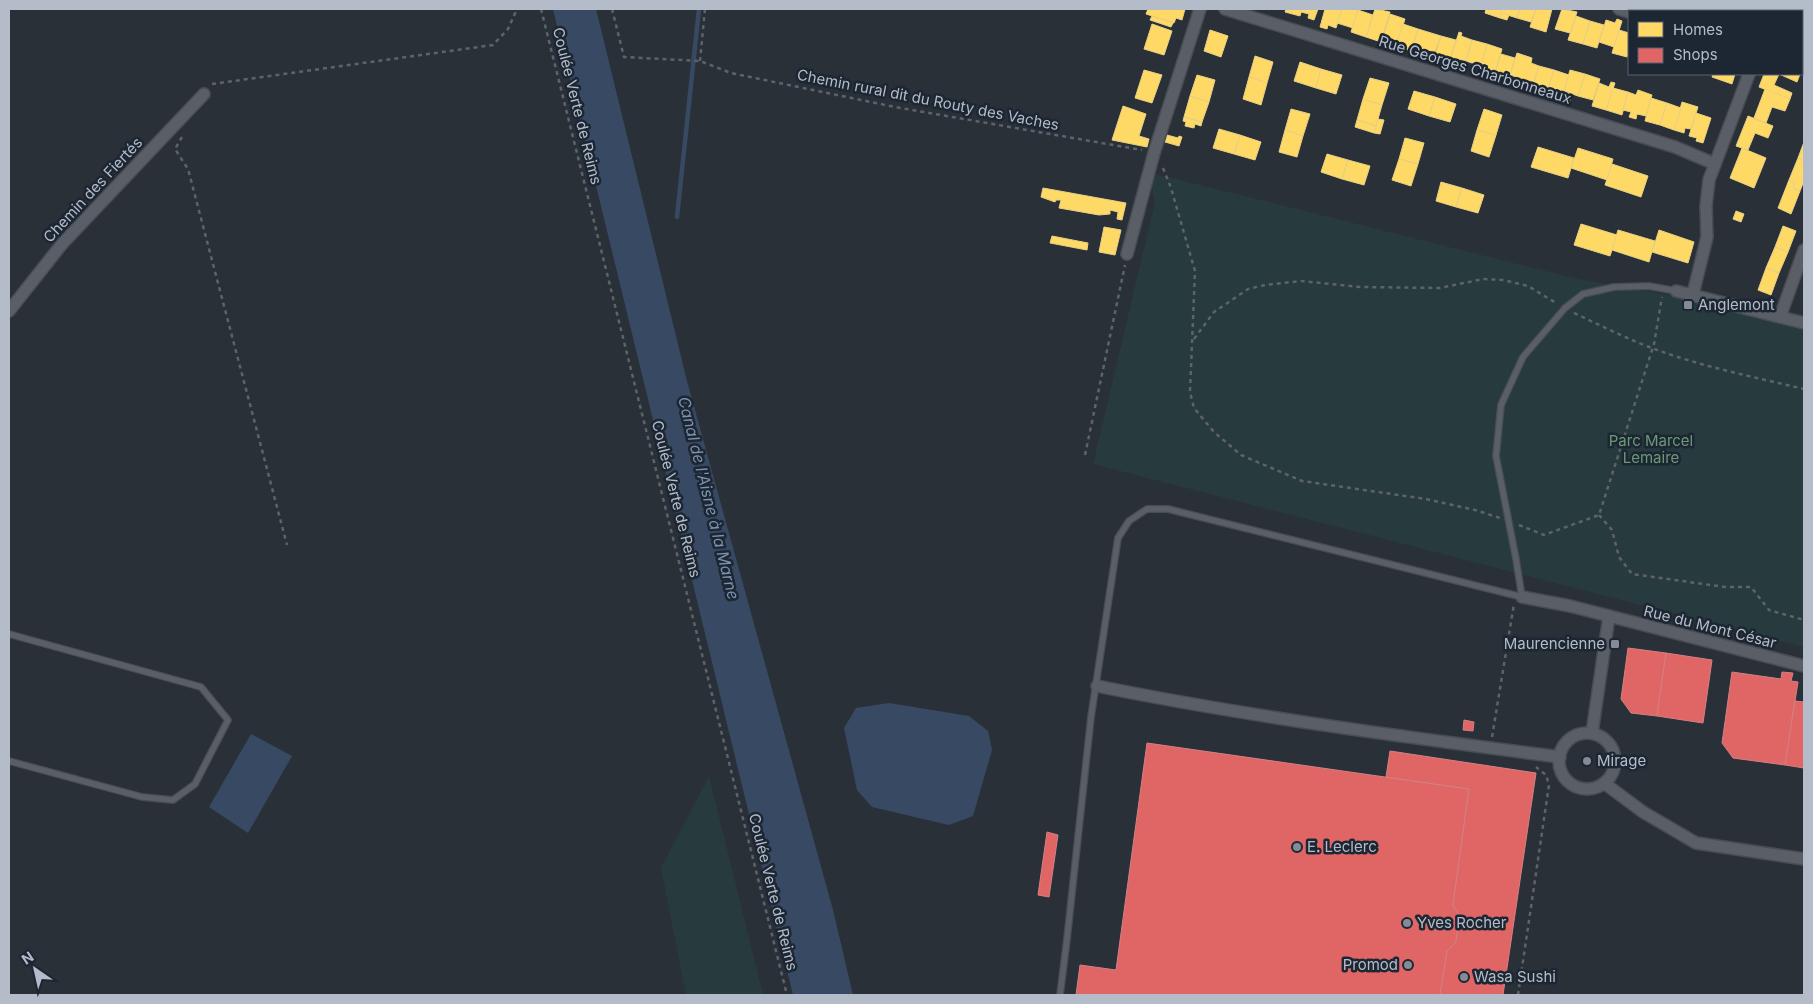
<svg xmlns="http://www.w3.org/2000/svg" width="1813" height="1004" font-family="Inter,sans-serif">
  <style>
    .green { fill: #273a3e }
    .water { fill: #384963 }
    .homes { fill: #ffd966; stroke: #e8d084 }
    .shops { fill: #e06666; stroke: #d38084 }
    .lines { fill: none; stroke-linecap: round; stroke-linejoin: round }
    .stream { stroke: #384963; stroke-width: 4.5 }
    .service-casing { stroke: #484c53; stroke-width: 8 }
    .minor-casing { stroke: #484c53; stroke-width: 14 }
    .path { stroke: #5d636a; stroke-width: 2.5; stroke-dasharray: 4 4; stroke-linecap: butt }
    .service { stroke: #5a5e66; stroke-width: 5.5 }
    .minor { stroke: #5a5e66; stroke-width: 11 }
    .poi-dot { fill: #848b96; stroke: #1d2633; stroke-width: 2 }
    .labels { text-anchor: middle; stroke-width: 5; stroke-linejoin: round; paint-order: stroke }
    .street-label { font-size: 15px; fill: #b4bcc9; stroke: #1d2633 }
    .poi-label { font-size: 15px; fill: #b4bcc9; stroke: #1d2633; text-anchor: start }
    .park-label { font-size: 15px; fill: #6b9a76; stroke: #1d2633 }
    .water-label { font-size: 16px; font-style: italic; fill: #7c92b1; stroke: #1d2633 }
  </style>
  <rect width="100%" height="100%" fill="#2a3038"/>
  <!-- green -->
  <g class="green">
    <path d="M1148,172L1578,279L1667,295L1804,330V647L1093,464L1155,202Z"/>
    <path d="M709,776L763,995H686L661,868Z"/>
  </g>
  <!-- water -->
  <g class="water">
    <path d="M553,9H596L687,381L833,910L853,995H793Z"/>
    <path d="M889,703L969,716L988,731L992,750L973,816L949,825L872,807L857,790L844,728L856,708Z"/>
    <path d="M251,734L292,756L248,833L209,807Z"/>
  </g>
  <!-- homes -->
  <g class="homes">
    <path d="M1148,9H1185L1182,20L1176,18L1174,23L1146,14Z"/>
    <path d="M1286,9H1302L1300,16L1285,12Z"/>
    <path d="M1302,9H1318L1314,20L1308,18L1309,14L1301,12Z"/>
    <path d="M1325,9H1342L1336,28L1328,25L1327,29L1320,27Z"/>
    <path d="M1342,9H1358L1353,28L1337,23Z"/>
    <path d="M1375,9L1390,12L1381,42L1366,37Z"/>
    <path d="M1486,9H1503L1500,18L1485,13Z"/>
    <path d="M1503,9H1520L1517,18L1501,13Z"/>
    <path d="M1520,9H1536L1531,22L1517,18Z"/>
    <path d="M1536,9H1552L1546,32L1530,27Z"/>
    <path d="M1562,9L1577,12L1570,33L1555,29Z"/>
    <path d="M1801,9H1804V32L1802,31Z"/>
    <path d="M1358,10L1373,15L1366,37L1351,32Z"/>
    <path d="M1501,13L1509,15L1507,20L1500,18Z"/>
    <path d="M1390,14L1405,19L1398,42L1383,37Z"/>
    <path d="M1152,16L1173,23L1171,27L1150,20Z"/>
    <path d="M1576,16L1590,21L1583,44L1568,40Z"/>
    <path d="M1617,19L1622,21L1614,47L1599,42L1606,20L1615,23Z"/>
    <path d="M1590,21L1604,25L1597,48L1583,44Z"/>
    <path d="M1152,24L1172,31L1164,55L1144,49Z"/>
    <path d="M1403,24L1418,29L1411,51L1402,48L1401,51L1395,49Z"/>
    <path d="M1418,29L1441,36L1435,52L1428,50L1425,59L1420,57V54L1411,51Z"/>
    <path d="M1210,30L1228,36L1221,57L1204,51Z"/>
    <path d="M1619,30L1629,33V51L1627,57L1612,53Z"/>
    <path d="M1802,31L1804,32V56H1802Z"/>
    <path d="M1459,32L1462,33L1461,36L1472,40L1466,61L1451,57Z"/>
    <path d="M1441,36L1456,40L1449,63L1434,58Z"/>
    <path d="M1472,40L1487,44L1481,66L1466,61Z"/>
    <path d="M1487,44L1502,49L1494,76L1488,74L1490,69L1481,66Z"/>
    <path d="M1517,53L1532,58L1531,63L1539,66L1534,82L1510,75Z"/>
    <path d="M1501,54L1515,58L1508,81L1500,78L1499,81L1493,79Z"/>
    <path d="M1255,56L1273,62L1267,83L1249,77Z"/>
    <path d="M1300,62L1321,69L1316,88L1294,81Z"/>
    <path d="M1539,66L1554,70L1547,93L1532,88Z"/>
    <path d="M1321,69L1342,75L1336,94L1316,88Z"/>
    <path d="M1144,70L1162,75L1152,103L1135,98Z"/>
    <path d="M1554,70L1569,75L1561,100L1555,98L1556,95L1547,93Z"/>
    <path d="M1570,70L1585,74L1578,96L1564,91Z"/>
    <path d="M1585,74L1600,79L1593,100L1578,96Z"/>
    <path d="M1713,74H1735L1732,84L1712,77Z"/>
    <path d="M1764,74H1800L1797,82L1779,74L1774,85L1792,93L1790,99L1759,87Z"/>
    <path d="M1197,75L1215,80L1209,102L1190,96Z"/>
    <path d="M1249,77L1267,83L1261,105L1243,99Z"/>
    <path d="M1370,78L1389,83L1382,105L1363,99Z"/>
    <path d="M1611,82L1615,83L1606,110L1592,106L1599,83L1609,87Z"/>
    <path d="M1613,88L1628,92L1622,115L1606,110Z"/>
    <path d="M1765,89L1790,99L1785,111L1772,107L1766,123L1754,118Z"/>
    <path d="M1638,90L1652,95L1646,116L1637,114L1636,119L1629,117L1631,112L1623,110L1628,92L1636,95Z"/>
    <path d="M1414,91L1435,97L1429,116L1408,109Z"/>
    <path d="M1564,91L1569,93L1571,97L1569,104L1561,101Z"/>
    <path d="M1190,96L1209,102L1202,122L1184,117Z"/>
    <path d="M1435,97L1456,104L1450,122L1429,116Z"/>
    <path d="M1651,98L1667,103L1660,125L1645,121Z"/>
    <path d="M1363,99L1382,105L1376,126L1357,120Z"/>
    <path d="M1682,102L1698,107L1691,129L1685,128L1684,133L1674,130Z"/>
    <path d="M1667,103L1681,108L1674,130L1660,125Z"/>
    <path d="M1123,106L1146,114L1139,136L1149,139L1147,147L1112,140Z"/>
    <path d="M1291,109L1310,114L1303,136L1285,130Z"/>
    <path d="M1484,109L1502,115L1496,135L1477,130Z"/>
    <path d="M1696,113L1711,118L1703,143L1696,141L1697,138L1689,136Z"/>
    <path d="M1748,116L1773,126L1768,138L1755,133L1748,150L1736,146Z"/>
    <path d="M1184,117L1202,122L1201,126L1195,124L1194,128L1185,126L1186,122L1183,121Z"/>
    <path d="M1378,119L1384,120L1380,134L1374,133Z"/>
    <path d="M1357,120L1376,126L1374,133L1355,127Z"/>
    <path d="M1219,129L1240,135L1234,154L1213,148Z"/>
    <path d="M1285,130L1303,136L1297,157L1279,152Z"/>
    <path d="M1477,130L1496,135L1489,157L1471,151Z"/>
    <path d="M1167,135L1178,138L1179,136L1182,137L1179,146L1165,142Z"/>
    <path d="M1240,135L1261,142L1255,160L1234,154Z"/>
    <path d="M1405,138L1424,143L1418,164L1399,159Z"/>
    <path d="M1804,142V161L1798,158Z"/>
    <path d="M1538,147L1574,158L1568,178L1531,167Z"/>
    <path d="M1578,148L1613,159L1607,180L1571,168Z"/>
    <path d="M1742,148L1766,158L1754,188L1730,178Z"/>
    <path d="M1327,154L1348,160L1342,179L1321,172Z"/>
    <path d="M1798,158L1804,161V181L1800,191L1793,188L1795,183L1789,180Z"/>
    <path d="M1399,159L1418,164L1411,186L1392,180Z"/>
    <path d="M1348,160L1370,166L1364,185L1342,179Z"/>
    <path d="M1612,164L1648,176L1641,197L1605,185Z"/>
    <path d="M1789,180L1795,183L1793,188L1800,191L1791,214L1778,208Z"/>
    <path d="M1441,182L1462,188L1456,207L1436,201Z"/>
    <path d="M1043,188L1126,203L1122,220L1117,219L1118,212L1110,210V214L1099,215L1059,208L1061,200H1056L1055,202L1041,197Z"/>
    <path d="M1462,188L1484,195L1478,213L1456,207Z"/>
    <path d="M1736,211L1744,214L1741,222L1733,219Z"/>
    <path d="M1581,224L1617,235L1610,256L1574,245Z"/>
    <path d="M1783,226L1796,231L1788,252L1775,247Z"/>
    <path d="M1104,227L1121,230L1115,255L1099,252Z"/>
    <path d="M1618,230L1655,241L1649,262L1612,250Z"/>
    <path d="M1659,230L1694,242L1688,263L1652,252Z"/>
    <path d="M1052,236L1088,243L1087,250L1050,243Z"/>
    <path d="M1775,247L1788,252L1779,273L1766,268Z"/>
    <path d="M1766,268L1779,273L1771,295L1758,290Z"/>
  </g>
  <!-- shops -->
  <g class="shops">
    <path d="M1628,648L1666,653L1657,716L1631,713L1621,699Z"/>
    <path d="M1666,653L1712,660L1703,723L1657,716Z"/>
    <path d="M1732,672L1781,679L1782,672L1793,673L1791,681L1798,682L1785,765L1733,758L1722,743Z"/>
    <path d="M1795,701L1804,702V768L1785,765Z"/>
    <path d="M1464,720L1474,722L1473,731L1463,730Z"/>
    <path d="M1147,743L1469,789L1453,905L1459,916L1456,942L1447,951L1440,995H1076L1080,965L1116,970Z"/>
    <path d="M1390,751L1536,773L1503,995H1440L1447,951L1456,942L1459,916L1453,905L1469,789L1386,777Z"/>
    <path d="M1047,832L1058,835L1049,897L1038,895Z"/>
  </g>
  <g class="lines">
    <!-- stream -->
    <path class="stream" d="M677,217L699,9"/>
    <defs>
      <g id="service">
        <path d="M9,634L201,687L228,720L195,784L173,800L142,797L9,761"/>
        <path d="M1060,995L1067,939L1091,717L1118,538L1129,521L1147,509H1168L1522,597L1516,559L1496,456L1501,405L1523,357L1565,308L1583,294L1614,287L1649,286L1676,291"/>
      </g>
      <g id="minor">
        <path d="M1225,9L1675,147L1715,164"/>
        <path d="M1619,9L1629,12"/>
        <path d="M1774,11L1775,9"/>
        <path d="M1127,254L1154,153L1200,9"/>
        <path d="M1676,291L1804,323"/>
        <path d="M1693,294L1707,237L1706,206L1709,180L1749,74"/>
        <path d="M9,311L62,244L204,94"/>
        <path d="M1780,317L1804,250"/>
        <path d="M1522,597L1570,606L1804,666"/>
        <path d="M1097,686C1250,717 1405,737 1560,757"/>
        <path d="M1592,733L1609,616"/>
        <circle cx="1587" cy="761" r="28"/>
        <path d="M1604,783L1643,812L1696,843L1804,859"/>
      </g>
    </defs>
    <!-- service casing -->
    <use href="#service" class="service-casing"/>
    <!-- minor casing -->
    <use href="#minor" class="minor-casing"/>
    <!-- path -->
    <g class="path">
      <path d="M541,9L787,995"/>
      <path d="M612,9L624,57L700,61L731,73L895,107L1142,150"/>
      <path d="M1735,9L1736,11"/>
      <path d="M700,61L705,9"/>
      <path d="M1802,67L1804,69"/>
      <path d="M212,84L493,45L508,29L517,9"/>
      <path d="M182,137L175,149L188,169L287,545"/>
      <path d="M1163,168L1171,188L1195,271L1190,392L1194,408L1214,432L1241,455L1302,481L1426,499L1475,510L1500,518"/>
      <path d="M1574,313C1600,325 1625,338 1652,348C1699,366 1754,377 1804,389"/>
      <path d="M1194,339L1214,312L1248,289L1265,285L1301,281L1360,287L1440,288L1483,279L1503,280L1528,286L1556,303"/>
      <path d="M1085,455L1125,265"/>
      <path d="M1599,515L1612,530L1619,557L1632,574L1725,587H1751L1769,610L1804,620"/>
      <path d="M1519,525L1544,535L1599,515L1654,344L1662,297"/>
      <path d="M1492,737L1514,604"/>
      <path d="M1518,995L1549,785L1546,775L1536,767"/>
    </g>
    <!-- service -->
    <use href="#service" class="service"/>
    <!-- minor -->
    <use href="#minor" class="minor"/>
  </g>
  <!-- markers -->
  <g class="poi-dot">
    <rect x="1683" y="300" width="10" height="10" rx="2.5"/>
    <rect x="1610" y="639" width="10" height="10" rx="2.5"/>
    <circle cx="1587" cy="761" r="5"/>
    <circle cx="1297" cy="847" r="5"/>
    <circle cx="1407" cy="923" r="5"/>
    <circle cx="1408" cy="965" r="5"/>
    <circle cx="1464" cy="977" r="5"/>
  </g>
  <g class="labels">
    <!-- street labels -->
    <g class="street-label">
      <text transform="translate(1475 70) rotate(17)" y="5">Rue Georges Charbonneaux</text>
      <text transform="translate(928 100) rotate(11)" y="5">Chemin rural dit du Routy des Vaches</text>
      <text transform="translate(577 106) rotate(76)" y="5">Coulée Verte de Reims</text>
      <text transform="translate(93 190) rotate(-47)" y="5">Chemin des Fiertés</text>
      <text transform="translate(676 499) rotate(76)" y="5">Coulée Verte de Reims</text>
      <text transform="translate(1710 627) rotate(14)" y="5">Rue du Mont César</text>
      <text transform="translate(773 892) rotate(76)" y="5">Coulée Verte de Reims</text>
    </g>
    <!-- poi labels -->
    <g class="poi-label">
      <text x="1698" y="310">Anglemont</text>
      <text x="1605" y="649" text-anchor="end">Maurencienne</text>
      <text x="1597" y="766">Mirage</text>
      <text x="1307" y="852">E. Leclerc</text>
      <text x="1417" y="928">Yves Rocher</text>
      <text x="1398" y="970" text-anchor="end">Promod</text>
      <text x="1474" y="982">Wasa Sushi</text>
    </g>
    <!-- park labels -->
    <g class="park-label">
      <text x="1651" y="446">Parc Marcel<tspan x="1651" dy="17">Lemaire</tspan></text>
    </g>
    <!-- water labels -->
    <g class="water-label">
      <text transform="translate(709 498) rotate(76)" y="6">Canal de l'Aisne à la Marne</text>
    </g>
  </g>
  <!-- border -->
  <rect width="1813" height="1004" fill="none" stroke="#b4bcc9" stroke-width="20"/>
  <!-- legend -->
  <rect x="1628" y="10" width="175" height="65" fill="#1d2633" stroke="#59626f"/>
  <rect x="1638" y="22" width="25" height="15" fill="#ffd966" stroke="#59626f"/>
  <text x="1673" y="35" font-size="15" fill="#b4bcc9">Homes</text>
  <rect x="1638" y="48" width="25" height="15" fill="#e06666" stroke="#59626f"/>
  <text x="1673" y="60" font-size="15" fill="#b4bcc9">Shops</text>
  <!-- north arrow -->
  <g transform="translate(35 969) rotate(326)" stroke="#1d2633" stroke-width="4" paint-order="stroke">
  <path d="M0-4L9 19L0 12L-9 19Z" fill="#b4bcc9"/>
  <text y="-8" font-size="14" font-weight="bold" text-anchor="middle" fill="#b4bcc9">N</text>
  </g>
</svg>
